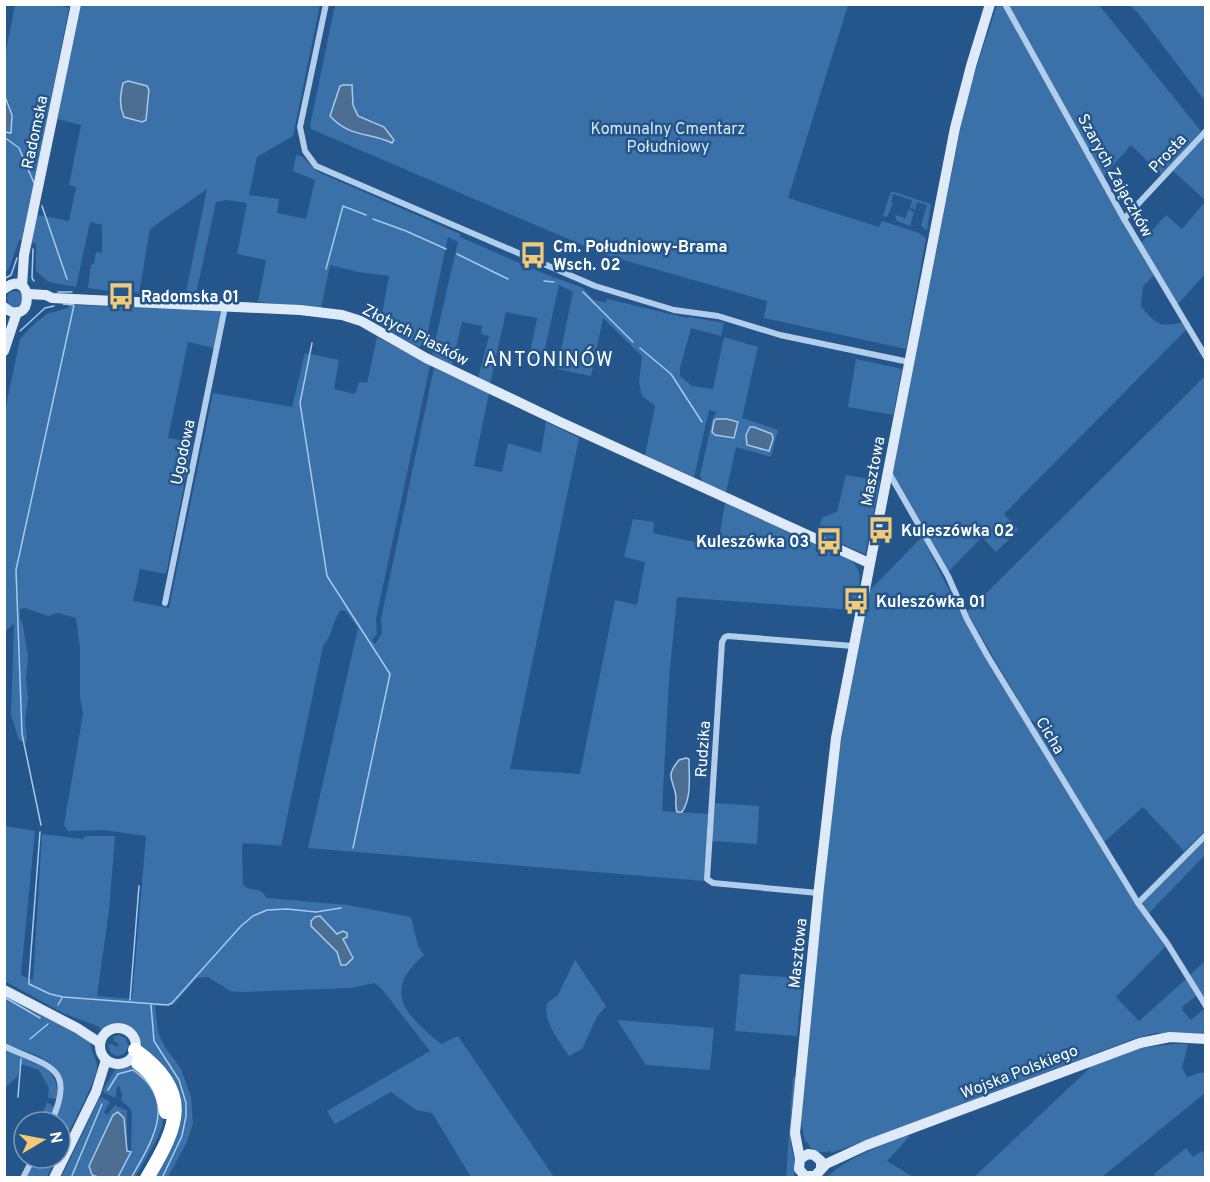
<svg xmlns="http://www.w3.org/2000/svg" width="1210" height="1182" font-family="Overpass,sans-serif">
  <style>
    .green { fill: #3971a8; fill-rule: evenodd }
    .water { fill: #4c6e93; stroke: #a7caeb; stroke-width: 1.5 }
    .lines { fill: none; stroke-linecap: round; stroke-linejoin: round }
    .stream { stroke: #a7caeb; stroke-width: 1.5 }
    .street { stroke: #b3ceea; stroke-width: 6 }
    .secondary { stroke: #deeaf8; stroke-width: 10 }
    .highway { stroke: #fff; stroke-width: 14 }
    .labels { text-anchor: middle; stroke-width: 5; stroke-linejoin: round; paint-order: stroke }
    .park-label { font-size: 16px; fill: #d7e7f8; stroke: #25568b }
    .street-label { font-size: 16px; fill: #fff; stroke: #25568b }
    .poi-label { font-size: 16px; font-weight: bold; fill: #fff; stroke: #25568b; text-anchor: start }
    .quarter-label { font-size: 20px; letter-spacing: 1.5px; fill: #fff; stroke: #25568b }
  </style>
  <rect width="100%" height="100%" fill="#25568b"/>
  <!-- green -->
  <g class="green">
    <path d="M15,5H57L69,8L23,241L19,240L9,269L5,272V132L11,133L12,115L5,94V56Z"/>
    <path d="M81,5H320L293,136L257,157L249,195L279,199L277,213L306,219L315,180L293,171L296,156L298,155L303,157L316,171L460,234V237L545,274L583,288L594,300L606,303L607,299L687,318L690,317L724,323L721,336L691,328L680,368V376L692,386L713,389L724,337L758,347L742,418L778,430L771,457L736,447L726,492L703,482L700,476L713,417L717,412L709,410L694,477L645,455L655,406L642,396L639,382L642,356L603,318L591,376L557,369L573,292L559,285L542,362L529,358L537,318L506,312L490,384L478,378L489,336L481,334L482,326L462,322L452,365L432,354L458,242L448,237L425,345L418,347L380,325L389,276L358,272L330,265L321,308L258,302L266,260L237,254L247,203L226,200L216,202L195,298L185,297L207,189L150,229L139,293L115,289L114,292L88,288L91,265L94,264L96,252L102,253V225L90,222L76,287L49,282L36,271V244L31,242L37,215L69,221L76,187L69,185L81,125L57,119ZM128,81L147,86L149,91L146,120Z"/>
    <path d="M335,5H848L788,198L879,227L882,221L919,233L926,238L906,349L764,318L767,301L603,254L311,129L310,126Z"/>
    <path d="M997,5H1000L1006,9L1078,143L1154,275L1143,286L1141,306C1156,325 1159,328 1184,322L1187,329L1004,514L1018,529L1017,531L996,552L982,537L947,573L892,475L967,96Z"/>
    <path d="M1008,5H1099L1201,131L1162,175L1131,145L1103,177Z"/>
    <path d="M1130,5H1205V101L1138,13Z"/>
    <path d="M1205,134V200L1173,171Z"/>
    <path d="M891,191L931,204L927,230L924,229L921,225L927,205L917,202L915,210L913,209L915,201L912,209L910,208L912,200L893,194L891,202L893,203L887,217L883,216Z"/>
    <path d="M1205,202V274L1177,305L1141,243L1166,215L1182,229Z"/>
    <path d="M908,210L914,212L910,226L897,221L895,215L906,218Z"/>
    <circle cx="15" cy="299" r="8"/>
    <path d="M69,305L218,309L221,313L214,348L188,342L168,438L193,442L166,574L140,569L133,601L169,608L213,393L292,407L305,353L339,360L334,389L355,394L359,382L367,383L377,337L430,365L376,619L377,634L372,640L375,644L382,633L381,619L434,368L489,393L474,466L502,472L508,443L541,453L546,422L579,438L510,769L580,774L615,600L637,605L645,562L624,557L633,519L654,522L653,533L713,546L719,539L725,503L850,560C867,572 857,593 853,610L677,597L669,679L662,811L708,814L704,881L308,848L358,628L346,611L341,610C332,621 333,635 323,646L281,846L244,843L242,845L243,885L247,888L261,891L267,898L347,905L411,917L418,946L424,955C381,992 406,1015 441,1044L458,1036L554,1177H471L432,1113L416,1110L391,1092L335,1124L327,1111L430,1051L381,988L374,983L351,988L243,992L230,991L208,977L197,978L173,1005L155,1006L158,1032L165,1047L181,1069L191,1097L193,1123L187,1142L168,1177H153L178,1093C168,1067 162,1067 144,1048C138,1041 138,1030 127,1026C117,1021 110,1030 100,1030V1027L63,1013L5,981V826L35,831L21,975L33,980L42,834L83,839L86,836H115L109,911L97,996L132,999L146,836L104,830L68,831L64,825L83,714L80,696V648L76,618L58,613L48,616L25,608L20,609V619L23,625L28,656L26,679L28,699L25,720L27,739L25,743L19,740L11,715L14,623L5,632V411L20,339L34,324L47,314L68,308Z"/>
    <path d="M856,359L902,369L893,415L848,407Z"/>
    <path d="M1205,376L1206,830L1184,851L1143,807L1103,843L1036,730L1034,721L1030,720L967,612Z"/>
    <path d="M846,475L880,481L865,554L816,533L823,517L837,512Z"/>
    <path d="M922,537L965,621L1135,904L1166,946L1116,997L1139,1021L1186,979L1196,996L1183,1006L1182,1010L1191,1020L1204,1009L1205,1035L1156,1033L1136,1038L854,1145L831,1153L830,1151C821,1154 812,1152 807,1142H805L801,1121L835,772L870,590Z"/>
    <path d="M714,803L759,806L757,844L711,841Z"/>
    <path d="M1205,838V855L1149,913L1142,902Z"/>
    <path d="M575,960L606,1006L597,1017L582,1049L569,1056C559,1040 543,1023 547,1003L558,995Z"/>
    <path d="M1205,961V998L1190,975Z"/>
    <path d="M740,974L803,978L797,1036L735,1031Z"/>
    <path d="M4,994L91,1040C89,1050 97,1057 97,1067C97,1080 67,1134 60,1150V1122H54C66,1097 69,1071 40,1057C29,1051 16,1049 5,1043Z"/>
    <path d="M617,1020L714,1028L710,1070L646,1065Z"/>
    <path d="M119,1035L125,1038L129,1046L124,1054L117,1056L111,1053L108,1045L112,1044L117,1047L119,1044L114,1041L113,1037Z"/>
    <path d="M1176,1044H1188L1182,1068L1187,1077L1203,1072L1205,1075V1093L1102,1177L973,1178L1093,1065L1140,1048Z"/>
    <path d="M5,1050C30,1060 61,1065 57,1099L48,1098L49,1088L39,1070L20,1064L18,1076L5,1088Z"/>
    <path d="M133,1064L150,1077L164,1112L162,1126L157,1139L135,1177H118L131,1152L132,1113L129,1107L121,1101L122,1095L119,1085L116,1090V1098L104,1093L103,1090L116,1068Z"/>
    <path d="M793,1077H796C794,1098 790,1119 791,1140C791,1153 797,1164 794,1177L786,1178Z"/>
    <path d="M102,1097L110,1102L104,1112L107,1115L115,1105L127,1111V1151L118,1112L113,1115L89,1166L92,1175L98,1177L61,1178L99,1099Z"/>
    <path d="M47,1102L54,1107L48,1122H39Z"/>
    <path d="M908,1135L909,1137L887,1161L913,1177L826,1178C848,1157 879,1147 908,1135Z"/>
    <path d="M1186,1148L1193,1157L1202,1151L1205,1156V1177H1156L1154,1174Z"/>
    <path d="M36,1158H56L47,1177L26,1178Z"/>
  </g>
  <!-- water -->
  <g class="water">
    <path d="M128,81L147,86L149,90L146,120L142,122L124,117C119,105 120,96 123,83Z"/>
    <path d="M343,85H352L353,105L358,116L384,127L394,140L392,143C370,132 350,138 330,116L340,86Z"/>
    <path d="M4,94L12,115L11,133L5,132Z"/>
    <path d="M716,419H727L738,422L734,438L715,435L712,432L714,421Z"/>
    <path d="M750,427H754L772,434L773,439L769,451L747,445L746,435Z"/>
    <path d="M686,758L689,759C689,777 692,797 682,812H677C675,807 676,803 676,797C674,779 664,778 679,760Z"/>
    <path d="M320,916L337,934L343,931L347,933V937L343,939L353,958L346,965H341L337,952L311,926V921L315,917Z"/>
    <path d="M118,1112L124,1118L127,1151L131,1152L118,1177H98L92,1175L89,1166L113,1115Z"/>
  </g>
  <g class="lines">
    <!-- stream -->
    <g class="stream">
      <path d="M4,137L19,148L34,183"/>
      <path d="M42,206L67,279"/>
      <path d="M373,219L406,231L446,249"/>
      <path d="M33,249L32,278L34,281"/>
      <path d="M457,254L508,279"/>
      <path d="M326,269L343,206L366,215"/>
      <path d="M4,279L11,275L17,258"/>
      <path d="M544,281L554,282"/>
      <path d="M58,292H72"/>
      <path d="M583,292L633,342"/>
      <path d="M20,331L45,308L54,306"/>
      <path d="M312,343L300,403L327,576L390,674L353,848"/>
      <path d="M640,348L671,374L702,422"/>
      <path d="M41,825L22,734L16,570L74,305L63,304"/>
      <path d="M40,832L29,978V984L50,994L63,997L168,1005L172,1003L241,926L253,916L267,910L287,909L316,912L341,908"/>
      <path d="M4,997L40,1018"/>
      <path d="M130,1000L139,886"/>
      <path d="M58,1005L62,998"/>
      <path d="M151,1005L154,1041L179,1080L186,1103V1116L182,1136L162,1178"/>
      <path d="M30,1039L48,1024"/>
      <path d="M108,1090L118,1074L133,1070C179,1101 152,1141 131,1178"/>
      <path d="M18,1097L21,1059"/>
      <path d="M71,1178L102,1104"/>
    </g>
    <!-- street -->
    <g class="street">
      <path d="M326,4L300,127L305,151L316,166L595,286L674,310L718,316L780,335L909,362"/>
      <path d="M1005,4L1124,219L1206,357"/>
      <path d="M1124,219L1206,131"/>
      <path d="M889,473L948,576L967,619L987,655L1138,903L1167,943L1206,1006"/>
      <path d="M165,603L225,307"/>
      <path d="M818,893L713,883L707,879L722,642L725,637L728,636L853,646"/>
      <path d="M1138,903L1206,835"/>
      <path d="M4,1046C45,1066 78,1065 51,1122"/>
      <path d="M23,1178L33,1158"/>
    </g>
    <!-- secondary -->
    <g class="secondary">
      <path d="M990,4L971,66L955,128L836,738L819,887L795,1133L800,1159L799,1169L805,1176H815L826,1164L867,1145L1140,1043L1170,1037L1206,1039"/>
      <path d="M22,286L24,255L76,4"/>
      <path d="M4,289C35,265 34,332 4,307"/>
      <path d="M28,294L46,295L52,298L300,310L342,315L361,321L426,358L560,422L869,563"/>
      <path d="M4,351L17,312"/>
      <path d="M4,990L77,1028L100,1043"/>
      <circle cx="118" cy="1046" r="18"/>
      <path d="M800,1159L808,1154L814,1155L821,1161V1168"/>
      <path d="M54,1178L96,1092L106,1060"/>
    </g>
    <!-- highway -->
    <g class="highway">
      <path d="M135,1050C192,1092 180,1123 147,1178"/>
      <path d="M138,1063C155,1075 164,1091 166,1112"/>
    </g>
  </g>
  <!-- icons -->
  <defs>
    <symbol id="bus-bare" viewBox="-9 -9 18 18"><path d="M-5-6H5V4H4V6H2V4H-2V6H-4V4H-5ZM-3.5-4V0h7V-4ZM-3.5 1.2v1.5H-2V1.2ZM2 1.2v1.5H3.5V1.2Z" fill="#f4ca77" stroke="#25568b" stroke-width="2.5" paint-order="stroke"/></symbol>
  </defs>
  <g fill-rule="evenodd">
    <use href="#bus-bare" x="514" y="236" width="38" height="38"/>
    <use href="#bus-bare" x="102" y="277" width="38" height="38"/>
    <use href="#bus-bare" x="862" y="511" width="38" height="38"/>
    <use href="#bus-bare" x="810" y="522" width="38" height="38"/>
    <use href="#bus-bare" x="837" y="582" width="38" height="38"/>
  </g>
  <g class="labels">
    <!-- park labels -->
    <g class="park-label">
      <text x="668" y="134">Komunalny Cmentarz<tspan x="668" dy="18">Południowy</tspan></text>
    </g>
    <!-- street labels -->
    <g class="street-label">
      <text transform="translate(34 132) rotate(-78)" y="6">Radomska</text>
      <text transform="translate(1167 153) rotate(-47)" y="6">Prosta</text>
      <text transform="translate(1116 175) rotate(61)" y="6">Szarych Zajączków</text>
      <text transform="translate(416 334) rotate(27)" y="6">Złotych Piasków</text>
      <text transform="translate(182 452) rotate(-78)" y="6">Ugodowa</text>
      <text transform="translate(872 471) rotate(-79)" y="6">Masztowa</text>
      <text transform="translate(1051 735) rotate(59)" y="6">Cicha</text>
      <text transform="translate(702 749) rotate(-86)" y="6">Rudzika</text>
      <text transform="translate(797 953) rotate(-84)" y="6">Masztowa</text>
      <text transform="translate(1019 1071) rotate(-21)" y="6">Wojska Polskiego</text>
    </g>
    <!-- poi labels -->
    <g class="poi-label">
      <text x="553" y="252">Cm. Południowy-Brama<tspan x="553" dy="18">Wsch. 02</tspan></text>
      <text x="141" y="302">Radomska 01</text>
      <text x="901" y="536">Kuleszówka 02</text>
      <text x="809" y="547" text-anchor="end">Kuleszówka 03</text>
      <text x="876" y="607">Kuleszówka 01</text>
    </g>
    <!-- quarter labels -->
    <g class="quarter-label">
      <text x="549" y="366">ANTONINÓW</text>
    </g>
  </g>
  <!-- border -->
  <rect width="1210" height="1182" fill="none" stroke="#ffffff" stroke-width="12"/>
  <!-- north arrow -->
  <g transform="translate(42 1140) rotate(80)"><circle r="28" fill="#25568b" stroke="#7c9ab9" stroke-width="1.5"/>
  <path d="M0-4.5L10 22L0 15L-10 22Z" fill="#f4ca77"/>
  <text y="-9" font-size="16" font-weight="bold" text-anchor="middle" fill="#ffffff">N</text>
  </g>
</svg>
